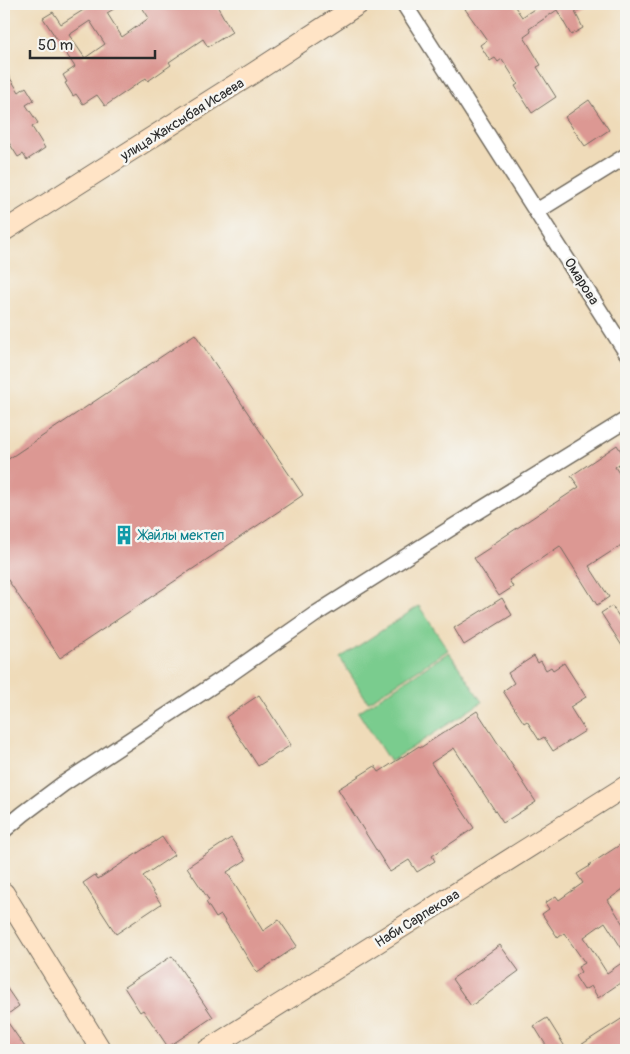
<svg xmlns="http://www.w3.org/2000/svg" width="630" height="1054" font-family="Pangolin,sans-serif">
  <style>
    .green { fill: #7acc8e; stroke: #527c5c }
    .building { fill: #dc9893; fill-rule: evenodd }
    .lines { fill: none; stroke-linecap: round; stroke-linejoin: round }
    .street-casing { stroke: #70695d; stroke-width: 18 }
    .secondary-casing { stroke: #70695d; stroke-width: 22 }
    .street { stroke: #fff; stroke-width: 15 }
    .secondary { stroke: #ffe4c6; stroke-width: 20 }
    .labels { text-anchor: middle; stroke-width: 5; stroke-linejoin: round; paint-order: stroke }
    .street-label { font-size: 14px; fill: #2b2b2b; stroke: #f6f6f2 }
    .culture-label { font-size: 14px; fill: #0d838f; stroke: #f6f6f2; text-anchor: start }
  </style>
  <rect width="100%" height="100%" fill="#f6f6f2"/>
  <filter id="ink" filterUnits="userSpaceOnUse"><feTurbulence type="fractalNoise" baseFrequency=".02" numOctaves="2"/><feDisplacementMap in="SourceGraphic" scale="10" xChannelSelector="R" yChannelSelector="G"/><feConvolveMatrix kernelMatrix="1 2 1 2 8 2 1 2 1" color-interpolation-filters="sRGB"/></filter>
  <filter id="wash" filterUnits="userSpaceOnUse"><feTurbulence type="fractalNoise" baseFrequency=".0096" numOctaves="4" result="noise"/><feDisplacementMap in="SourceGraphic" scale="20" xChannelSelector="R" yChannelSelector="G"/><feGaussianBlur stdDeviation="1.12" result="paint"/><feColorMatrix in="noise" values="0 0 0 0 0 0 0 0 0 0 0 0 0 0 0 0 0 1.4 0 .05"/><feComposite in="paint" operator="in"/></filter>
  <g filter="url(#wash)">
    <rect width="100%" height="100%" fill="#efdbb9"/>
    <!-- green -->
    <g class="green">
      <path d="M419,606L448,650L368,702L340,658Z"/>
      <path d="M449,652L482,702L390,762L358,712Z"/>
    </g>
    <g id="blocks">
      <!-- building -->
      <g class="building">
        <path d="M93,4H122L107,13L122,37L149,18L140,4H216L232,32L208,47L203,39L169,62L171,65L148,81L146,78L105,106L97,95L83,104L76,94L73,96L65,83L67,82L63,75L75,67L43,18L53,12L61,24ZM90,21L105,44L85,58L69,35Z"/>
        <path d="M473,4H513L522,17L542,4H589L575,12L583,28L571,35L557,10L529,29L531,32L524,37L541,65L537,67L556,97L532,113L515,86L518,84L502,59L498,62L495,58L490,61L480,45L487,40L465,9Z"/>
        <path d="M4,69L19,92L26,87L34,100L26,105L38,123L32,127L45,148L27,160L23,154L18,157L4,135Z"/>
        <path d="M589,100L609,130L585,146L565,117Z"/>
        <path d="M195,334L303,495L60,658L4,574V462Z"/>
        <path d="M617,445L626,459L615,467L626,484V542L589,566L609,597L597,605L560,546L509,580L513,587L499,596L474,558L491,547L490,546L579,487L571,476Z"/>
        <path d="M502,598L512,615L464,645L454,628Z"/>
        <path d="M612,606L626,627V652L601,613Z"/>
        <path d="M534,656L538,663L541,661L546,670L551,667L553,670L564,663L586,697L570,707L585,731L553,751L544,737L539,740L527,721L524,723L503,691L514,683L508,673Z"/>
        <path d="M259,695L291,745L258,766L226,717Z"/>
        <path d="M477,711L536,802L503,823L454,748L431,763L474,828L432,856L435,861L417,872L409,860L390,872L338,789L375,766L379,772L419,746L420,748Z"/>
        <path d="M162,837L174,855L143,876L161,904L116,934L83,883L95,875L98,879Z"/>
        <path d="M231,838L246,860L227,872L263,931L279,920L297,946L257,973L221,915L216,918L206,902L209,900L187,867Z"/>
        <path d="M626,841V887L608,900L626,929V955L605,922L584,937L607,973L626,960V979L598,998L591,986L584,990L575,976L581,972L578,967L585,963L564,933L558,938L542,914L549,909L545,903L556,896L559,900L583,883L577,874L590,866L589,865Z"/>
        <path d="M500,945L519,971L471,1006L452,979Z"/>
        <path d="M172,956L213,1017L168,1047L143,1010L140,1012L124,987Z"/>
        <path d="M4,984L19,1006L4,1017Z"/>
        <path d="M626,1016V1050H573Z"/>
        <path d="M4,1017L27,1050H4Z"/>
        <path d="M547,1018L567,1050H549L534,1026Z"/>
      </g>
    </g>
  </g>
  <g filter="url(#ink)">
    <use href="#blocks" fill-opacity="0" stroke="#70695d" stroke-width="1"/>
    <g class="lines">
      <defs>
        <g id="street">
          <path d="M404,4L626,352"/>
          <path d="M537,211L626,156"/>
          <path d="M4,830L23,814L63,784L230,674L317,613L456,525L626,420"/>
        </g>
        <g id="secondary">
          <path d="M4,231L255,72L359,4"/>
          <path d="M4,893L101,1050"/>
          <path d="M207,1050L626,786"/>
        </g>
      </defs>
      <!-- street casing -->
      <use href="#street" class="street-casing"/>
      <!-- secondary casing -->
      <use href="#secondary" class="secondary-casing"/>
      <!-- street -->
      <use href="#street" class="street"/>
      <!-- secondary -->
      <use href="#secondary" class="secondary"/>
    </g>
  </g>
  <!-- icons -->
  <defs>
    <symbol id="building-bare" viewBox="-9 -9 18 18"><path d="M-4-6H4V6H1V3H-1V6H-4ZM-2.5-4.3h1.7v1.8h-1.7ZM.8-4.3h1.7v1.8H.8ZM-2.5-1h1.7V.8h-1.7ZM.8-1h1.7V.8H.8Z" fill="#0f9aa8" stroke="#f6f6f2" stroke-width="2.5" paint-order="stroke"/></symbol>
  </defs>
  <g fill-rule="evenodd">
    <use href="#building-bare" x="110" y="521" width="28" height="28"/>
  </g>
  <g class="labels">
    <!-- street labels -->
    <g class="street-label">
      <text transform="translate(182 119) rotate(-32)" y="5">улица Жаксыбая Исаева</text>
      <text transform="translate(582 281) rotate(58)" y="5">Омарова</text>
      <text transform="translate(417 918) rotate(-32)" y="5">Наби Сарпекова</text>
    </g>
    <!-- culture labels -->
    <g class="culture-label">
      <text x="139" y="540">Жайлы мектеп</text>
    </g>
  </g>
  <!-- margin -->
  <rect width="630" height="1054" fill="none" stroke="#f6f6f2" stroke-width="20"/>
  <!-- scale -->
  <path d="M30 50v8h125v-8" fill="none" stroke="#2b2b2b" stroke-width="2.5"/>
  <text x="38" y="50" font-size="15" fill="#2b2b2b" stroke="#f6f6f2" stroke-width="4" paint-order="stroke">50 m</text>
</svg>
